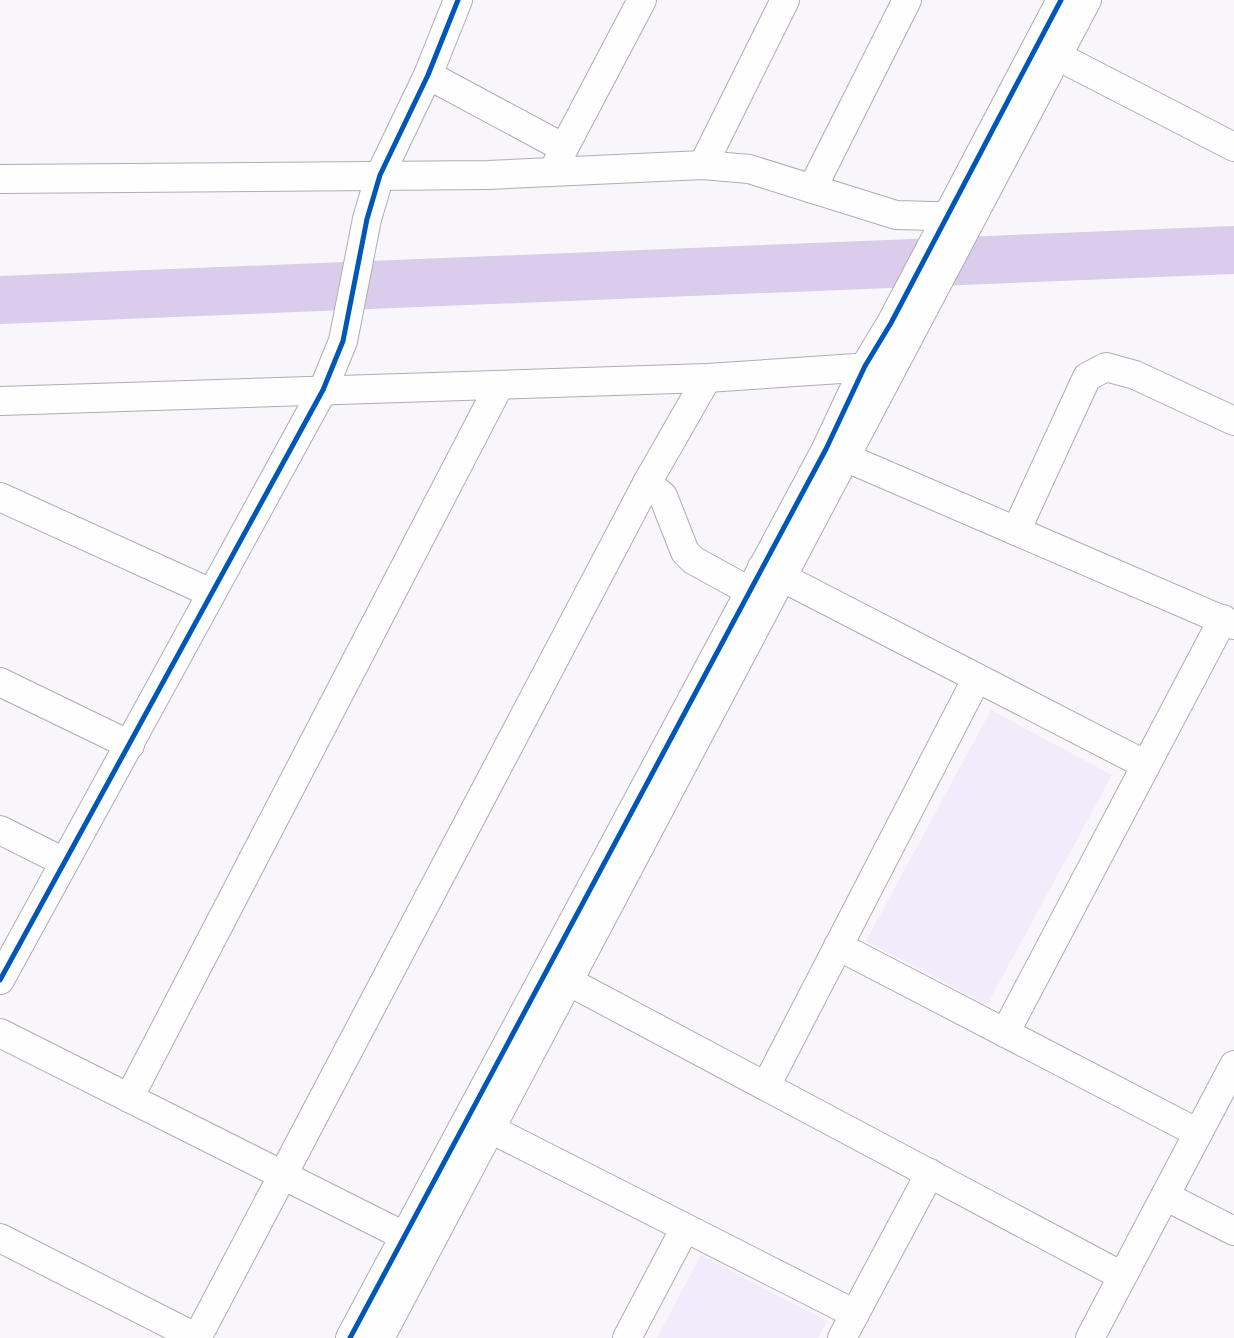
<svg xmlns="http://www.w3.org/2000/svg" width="1234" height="1338" font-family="Manrope,sans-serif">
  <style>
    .green { fill: #f2ebfb }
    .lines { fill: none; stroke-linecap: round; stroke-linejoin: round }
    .river { stroke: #dacdeb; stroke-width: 48 }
    .minor-casing { stroke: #afadb3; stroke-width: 30 }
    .tertiary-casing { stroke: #afadb3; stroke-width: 30 }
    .minor { stroke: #fefefe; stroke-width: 28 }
    .tertiary { stroke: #fefefe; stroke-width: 28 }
    .cycleway-casing { stroke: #fff; stroke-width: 8 }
    .cycleway { stroke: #0057b8; stroke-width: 5 }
  </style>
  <rect width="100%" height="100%" fill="#f8f6fa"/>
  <!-- green -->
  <g class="green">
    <path d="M991,710L1112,775L987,1005L866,941Z"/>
    <path d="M701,1255L827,1321L818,1338H657Z"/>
  </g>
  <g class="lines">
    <!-- river -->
    <path class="river" d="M0,300L1234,250"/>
    <defs>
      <g id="minor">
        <path d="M1038,46L1234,147"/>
        <path d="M428,75L564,148"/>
        <path d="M703,165L785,0"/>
        <path d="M554,170L564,148L642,0"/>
        <path d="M0,179L488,175L703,165L749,169L896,215L970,217"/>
        <path d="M812,189L907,0"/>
        <path d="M0,401L707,378L886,366"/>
        <path d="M826,449L1234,625"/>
        <path d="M647,483L663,496L685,552L693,560L749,591"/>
        <path d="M0,497L211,593"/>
        <path d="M1016,531L1087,377L1106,367L1135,375L1234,421"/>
        <path d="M762,567L1146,765"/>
        <path d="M0,682L130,745"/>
        <path d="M0,830L64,862"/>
        <path d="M838,946L1198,1133"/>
        <path d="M549,971L1122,1276"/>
        <path d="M0,980L323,390L343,341L367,219L380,175L428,75L458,0"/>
        <path d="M0,1033L426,1247"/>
        <path d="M1005,1033L1223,619"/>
        <path d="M766,1086L977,678"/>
        <path d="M129,1098L499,386"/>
        <path d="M471,1119L855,1314"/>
        <path d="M1165,1196L1234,1231"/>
        <path d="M0,1238L197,1338"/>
        <path d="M197,1338L647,483L707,378"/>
        <path d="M627,1338L685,1228"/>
        <path d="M842,1338L930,1173"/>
        <path d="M1090,1338L1234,1065"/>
      </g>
      <g id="tertiary">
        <path d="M350,1338L826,449L865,366L891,323L1061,0"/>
        <path d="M380,1338L1087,0"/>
      </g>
    </defs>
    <!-- minor casing -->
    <use href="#minor" class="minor-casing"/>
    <!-- tertiary casing -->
    <use href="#tertiary" class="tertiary-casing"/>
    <!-- minor -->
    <use href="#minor" class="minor"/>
    <!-- tertiary -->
    <use href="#tertiary" class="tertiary"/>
    <defs>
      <g id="cycleway">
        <path d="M0,980L323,390L343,341L367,219L380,175L428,75L458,0"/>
        <path d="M350,1338L826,449L865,366L891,323L1061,0"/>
      </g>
    </defs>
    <!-- cycleway casing -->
    <use href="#cycleway" class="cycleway-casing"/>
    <!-- cycleway -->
    <use href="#cycleway" class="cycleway"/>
  </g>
</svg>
